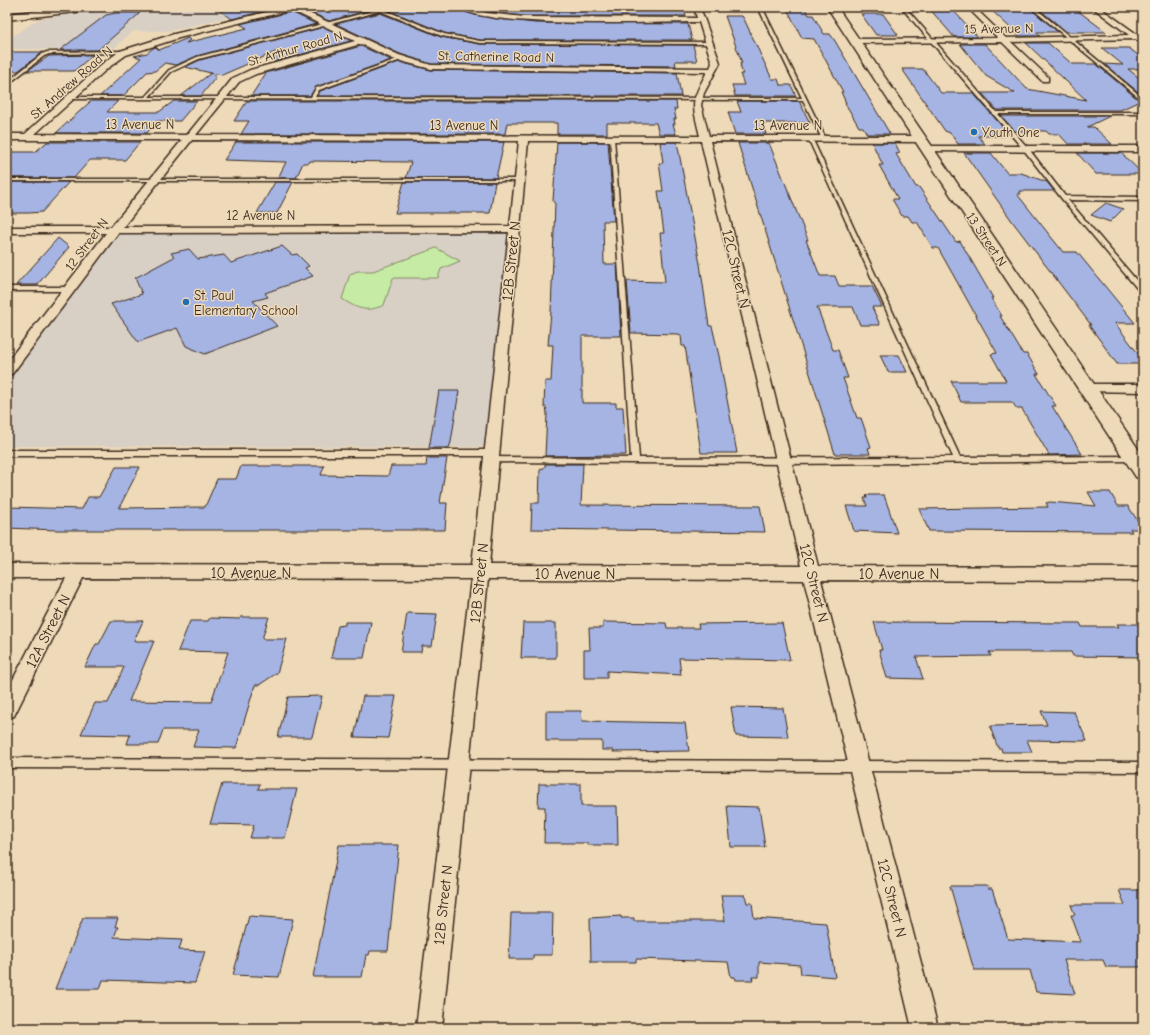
<svg xmlns="http://www.w3.org/2000/svg" width="1150" height="1035" font-family="'Comic Neue',sans-serif">
  <style>
    .built { fill: #d8cfc5 }
    .green { fill: #c6eba5; stroke: #808a62 }
    .building { fill: #a5b4e3; stroke: #3b2a1e }
    .lines { fill: none; stroke-linecap: round; stroke-linejoin: round }
    .lane-casing { stroke: #3b2a1e; stroke-width: 3 }
    .street-casing { stroke: #3b2a1e; stroke-width: 3 }
    .secondary-casing { stroke: #3b2a1e; stroke-width: 3 }
    .lane { fill: #eedab8; fill-rule: evenodd }
    .street { fill: #eedab8; fill-rule: evenodd }
    .secondary { fill: #eedab8; fill-rule: evenodd }
    .poi-dot { fill: #1f6fb2; stroke: #eedab8; stroke-width: 1.5 }
    .labels { text-anchor: middle; stroke-width: 3; stroke-linejoin: round; paint-order: stroke }
    .far-street-label { font-size: 13px; fill: #3b2a1e; stroke: #eedab8 }
    .far-poi-label { font-size: 13px; fill: #3b2a1e; stroke: #eedab8; text-anchor: start }
    .street-label { font-size: 15px; fill: #3b2a1e; stroke: #eedab8 }
  </style>
  <rect width="100%" height="100%" fill="#eedab8"/>
  <filter id="ink" filterUnits="userSpaceOnUse"><feTurbulence type="fractalNoise" baseFrequency=".025" numOctaves="2"/><feDisplacementMap in="SourceGraphic" scale="8" xChannelSelector="R" yChannelSelector="G"/><feConvolveMatrix kernelMatrix="1 2 1 2 8 2 1 2 1" color-interpolation-filters="sRGB"/></filter>
  <g filter="url(#ink)">
    <!-- built -->
    <g class="built">
      <path d="M118,7H263L266,9L168,31H133L112,50L7,49V40L39,19Z"/>
      <path d="M115,229H514L492,447L7,446V371Z"/>
    </g>
    <!-- green -->
    <path class="green" d="M436,248L460,261L441,269L438,278H393L384,305C366,313 358,309 342,299L350,274L358,271H373Z"/>
    <!-- building -->
    <g class="building">
      <path d="M215,7H281L232,19Z"/>
      <path d="M300,7H381L329,21Z"/>
      <path d="M394,7H458L475,15L535,23L688,24L692,40H480L444,33L388,10Z"/>
      <path d="M474,7H684L686,16H524L487,12Z"/>
      <path d="M786,7H804L809,15H813L824,34H830L835,41L890,134H867L863,127H859L845,103H846L841,92H843L814,39L802,38Z"/>
      <path d="M928,7H950L978,37H954Z"/>
      <path d="M988,7H1029L1058,32H1037L1040,36H1019Z"/>
      <path d="M1036,7H1073L1106,32H1067Z"/>
      <path d="M291,12L316,24L197,56L176,65L165,63L155,71L147,72L123,96H100L141,58L134,56L147,53L153,48L156,47L159,50L188,38L190,40L186,43L247,28L240,24Z"/>
      <path d="M140,13L98,50H60L106,15L116,13Z"/>
      <path d="M380,13L441,37L480,44L693,45L697,61H675L676,66L431,64L400,54L336,24Z"/>
      <path d="M861,14H883L898,35H876Z"/>
      <path d="M725,16H742L744,19L772,79H778L780,85H791L796,96H735L732,85H744L740,74H743L740,66H741L740,63H742Z"/>
      <path d="M324,27L351,41L273,62L280,50L222,75L211,73L216,77L201,96H181L211,73L185,67L200,60Z"/>
      <path d="M1026,43H1048L1072,64H1096L1140,101L1120,110H997L982,93H1015L986,76L960,44H985L1027,89L1086,100Z"/>
      <path d="M361,46L391,60L316,87L310,96H251L266,73Z"/>
      <path d="M1102,48H1129L1143,59V69H1128L1143,81V96L1104,64L1123,65Z"/>
      <path d="M7,52H43L18,71H7Z"/>
      <path d="M93,55L74,71H27L49,56Z"/>
      <path d="M399,62L431,70L677,73L681,96H318L320,91Z"/>
      <path d="M902,69H923L941,93H973L1006,131H1001L1005,136H978L985,144H958L950,133L945,131Z"/>
      <path d="M91,101H118L107,112H159L174,101H197L180,121H157L147,133H56Z"/>
      <path d="M247,101H676L677,109H674L676,119H674L675,124H673L676,134H659L656,123H607V134H557V123H507L505,134H241L249,121H234Z"/>
      <path d="M737,101H799L810,123H762L766,134H735L728,112H741Z"/>
      <path d="M1001,116H1110L1087,127H1094L1112,144H1068L1059,134H1049L1046,131H1015Z"/>
      <path d="M47,142H140L125,160H90L74,178H7V152H35Z"/>
      <path d="M236,142H504L496,178H406L411,162L310,161L309,163H303L296,178H278L286,162L224,160Z"/>
      <path d="M557,142H608L614,221H603L604,264H617L621,336H582V403H616V407H623L626,455L545,456L547,414L546,407H544L545,381H551L553,345H548L551,312L555,204L553,201Z"/>
      <path d="M660,142H677L700,264L709,326H712L719,356L737,453H701L687,359L685,346H682L681,335L678,334L631,333L627,281L665,282L660,233H664L658,191H663L659,163H663Z"/>
      <path d="M738,143H769L808,240H806L820,276H835L839,286H872L882,307H872L880,325H860L853,307H817L833,350H838L848,378H843L857,418H861L871,447L868,448L870,454H835Z"/>
      <path d="M872,143H895L900,153L896,154L916,187H919L956,242L960,241L993,298H991L1002,316H1000L1023,354H1027L1039,374H1036L1056,406H1052L1082,454L1049,455L1022,409H1017L1012,402H961L951,381H1006L991,354L997,353L938,248H933L917,222H912L908,216H902L892,199H898L879,165H883Z"/>
      <path d="M964,153H991L1007,173H1021L1047,182L1054,191H1019L1021,194H1017L1063,252H1077L1135,323H1115L1143,360V364H1117L1089,325H1091L1012,221Z"/>
      <path d="M1077,153H1121L1143,174H1096Z"/>
      <path d="M7,182H69L42,212L29,213H7Z"/>
      <path d="M275,182H293L277,213H257Z"/>
      <path d="M404,182H495L490,213H395Z"/>
      <path d="M1106,203L1123,209L1110,222L1091,215Z"/>
      <path d="M58,238L69,247L37,285H16Z"/>
      <path d="M282,246L292,255L297,254L309,266L305,268L313,276L265,293L268,297L253,301L277,326L205,354L186,346L177,328L138,342L111,304L142,294L135,278L174,257L171,253L189,249L198,259L224,255L231,263Z"/>
      <path d="M880,355H899L907,372H888Z"/>
      <path d="M439,391H459L451,442L449,448H429Z"/>
      <path d="M427,458H447L440,503H447L445,530H57L7,528V507L82,509L88,497H99L116,467H140L119,508L205,507L217,479H236L241,466H324L321,475L388,476L391,466H426Z"/>
      <path d="M545,464H583L581,505L760,506L765,532L531,529L532,503H539L540,470L545,467Z"/>
      <path d="M1088,492H1110L1118,506H1128L1143,529H1130L1132,532L929,531L919,509L1048,507L1046,503L1050,502L1096,506Z"/>
      <path d="M866,495H884L897,533L854,531L846,506H867L864,498H867Z"/>
      <path d="M407,613L437,614L432,646H422L421,652H401Z"/>
      <path d="M241,617H269L262,639H287L277,673L259,685H255L236,748L193,747L199,730H163L158,744H127L130,735L81,734L95,703H108L124,667H85L96,644H99L111,621H143L134,641H154L129,701L211,702L228,652L178,651L190,621H208L210,618L240,619Z"/>
      <path d="M345,622H371L364,658H331L338,626L345,625Z"/>
      <path d="M603,622L666,623L667,628H699L698,624L782,623L790,660L679,658L681,675L607,671V678H584V650H590L589,628H603Z"/>
      <path d="M874,622L1080,623L1082,627H1119L1117,624H1143V657L1073,656L1071,652H989L991,656L916,657L923,679L887,678L879,650H882Z"/>
      <path d="M523,623H556V658H521Z"/>
      <path d="M322,696L312,737H278L288,697Z"/>
      <path d="M363,696H396L388,738L354,737Z"/>
      <path d="M731,707L783,708L788,737L736,736Z"/>
      <path d="M546,711H581L582,721L685,723L689,751L613,752V750H602V741H546Z"/>
      <path d="M1041,711L1074,712L1087,741L1027,740L1032,752H1002L1001,748H998L990,727L992,726L1047,725Z"/>
      <path d="M222,784H260L258,789H297L285,838H250L254,825L210,824Z"/>
      <path d="M539,784H581V806H617L618,845H588V843H544L545,807H538Z"/>
      <path d="M727,806L759,807L765,847H731Z"/>
      <path d="M339,845H399L388,951H370L369,955H366L362,977H313Z"/>
      <path d="M950,886H987L988,889H992L1008,939L1081,942L1071,915H1075L1071,905H1125L1119,890H1143V967H1106L1103,960H1064L1075,994L1036,992L1030,970H974Z"/>
      <path d="M721,895H745L747,903H752L754,918L826,923L835,977L801,974L800,965L759,962V977H752L753,980H736L735,977H731L728,962L636,959V962H591L590,918L621,916V918H634V921H725Z"/>
      <path d="M511,913H553L552,955H533V959H509Z"/>
      <path d="M249,916L293,919L279,977L233,975Z"/>
      <path d="M83,918H118L115,927H118L114,937L182,940L179,950L205,951L195,983L103,980L100,989H55Z"/>
    </g>
    <g class="lines">
      <defs>
        <g id="lane">
          <path d="M387,7H393L384,10L444,34L480,41L709,42L711,43L709,44L480,43L442,36L380,11L199,59L171,72L149,97H311L316,88L400,58L401,60L319,90L315,97L802,98L758,7H762L826,139L824,140L822,139L803,100L69,99L67,98L69,97H145L169,70L197,57Z"/>
          <path d="M901,7H905L996,112H1143V114H998L1028,148L1065,196L1143,197V201L1068,200L1143,288V294L1141,293L1062,199L1024,150Z"/>
          <path d="M1030,7H1034L1143,98V101Z"/>
          <path d="M126,51L127,53L49,54L44,56L7,85V82L42,54L47,52Z"/>
          <path d="M612,137L614,138L639,458L953,457L808,138L810,137L812,138L960,457L1134,456L1137,457L1138,459L1137,461L783,464L487,462L486,460L487,458L490,457L631,458L610,138Z"/>
          <path d="M7,179H520L522,180L520,181H7Z"/>
          <path d="M7,287H70L73,289L70,291H7Z"/>
          <path d="M7,450H491L495,453L491,456H7Z"/>
          <path d="M7,758L1143,762V772L7,768Z"/>
        </g>
        <g id="street">
          <path d="M288,7H299L298,8L399,55L431,65L710,68L712,63L699,22C656,22 485,29 459,7H469L487,13L524,17L697,18L694,7H700L720,63L704,93L701,105L709,136H920L925,139L920,142L710,141L818,566L1143,567V581L821,580L938,1028H912L804,580L488,579L442,1028H416L471,579L83,578L14,716L7,719V691L66,578H7V564L472,565L509,232L118,233L12,374L7,375V362L106,233H7V227H111L182,140H7V134H25L102,64L120,51L174,34ZM291,10L355,41L250,70L233,78L187,135L35,134L108,68L126,55L179,38ZM361,44L393,59L431,69L707,72C690,103 692,103 700,136L196,135L239,82L256,74ZM192,140L519,141L510,226L123,227ZM528,141H701L801,566L489,565Z"/>
          <path d="M967,7H974L1006,38L1129,35L1092,7H1099L1138,35H1143V39L1139,41L1135,39L1011,42L1048,77V81H1042L1002,42L854,43L850,41L854,39L998,38Z"/>
          <path d="M927,146H1143V152L924,151V147Z"/>
          <path d="M1087,384H1143V392L1082,391L1080,388L1082,385Z"/>
        </g>
        <g id="secondary">
          <path d="M69,7H98L93,10L7,20V14Z"/>
          <path d="M827,7H837L1143,456V480L1136,477Z"/>
        </g>
      </defs>
      <!-- lane casing -->
      <use href="#lane" class="lane-casing"/>
      <!-- street casing -->
      <use href="#street" class="street-casing"/>
      <!-- secondary casing -->
      <use href="#secondary" class="secondary-casing"/>
      <!-- lane -->
      <use href="#lane" class="lane"/>
      <!-- street -->
      <use href="#street" class="street"/>
      <!-- secondary -->
      <use href="#secondary" class="secondary"/>
    </g>
  </g>
  <!-- markers -->
  <g class="poi-dot">
    <circle cx="974" cy="132" r="4"/>
    <circle cx="186" cy="302" r="4"/>
  </g>
  <g class="labels">
    <!-- far-street labels -->
    <g class="far-street-label">
      <text transform="translate(999 28) rotate(-1)" y="5">15 Avenue N</text>
      <text transform="translate(295 48) rotate(-16)" y="5">St. Arthur Road N</text>
      <text transform="translate(496 56) rotate(1)" y="5">St. Catherine Road N</text>
      <text transform="translate(71 82) rotate(-41)" y="5">St. Andrew Road N</text>
      <text x="140" y="129">13 Avenue N</text>
      <text x="464" y="130">13 Avenue N</text>
      <text x="788" y="130">13 Avenue N</text>
      <text x="261" y="220">12 Avenue N</text>
      <text transform="translate(987 239) rotate(56)" y="5">13 Street N</text>
      <text transform="translate(86 244) rotate(-53)" y="5">12 Street N</text>
    </g>
    <!-- far-poi labels -->
    <g class="far-poi-label">
      <text x="982" y="137">Youth One</text>
      <text x="194" y="300">St. Paul<tspan x="194" dy="15">Elementary School</tspan></text>
    </g>
    <!-- street labels -->
    <g class="street-label">
      <text transform="translate(511 261) rotate(-84)" y="5">12B Street N</text>
      <text transform="translate(736 269) rotate(77)" y="5">12C Street N</text>
      <text x="251" y="578">10 Avenue N</text>
      <text x="575" y="579">10 Avenue N</text>
      <text x="899" y="579">10 Avenue N</text>
      <text transform="translate(479 583) rotate(-84)" y="5">12B Street N</text>
      <text transform="translate(814 583) rotate(76)" y="5">12C Street N</text>
      <text transform="translate(48 631) rotate(-63)" y="5">12A Street N</text>
      <text transform="translate(892 898) rotate(76)" y="5">12C Street N</text>
      <text transform="translate(443 905) rotate(-84)" y="5">12B Street N</text>
    </g>
  </g>
  <!-- margin -->
  <rect width="1150" height="1035" fill="none" stroke="#eedab8" stroke-width="24"/>
  <rect x="12" y="12" width="1126" height="1011" fill="none" stroke="#3b2a1e" stroke-width="1.5" filter="url(#ink)"/>
</svg>
